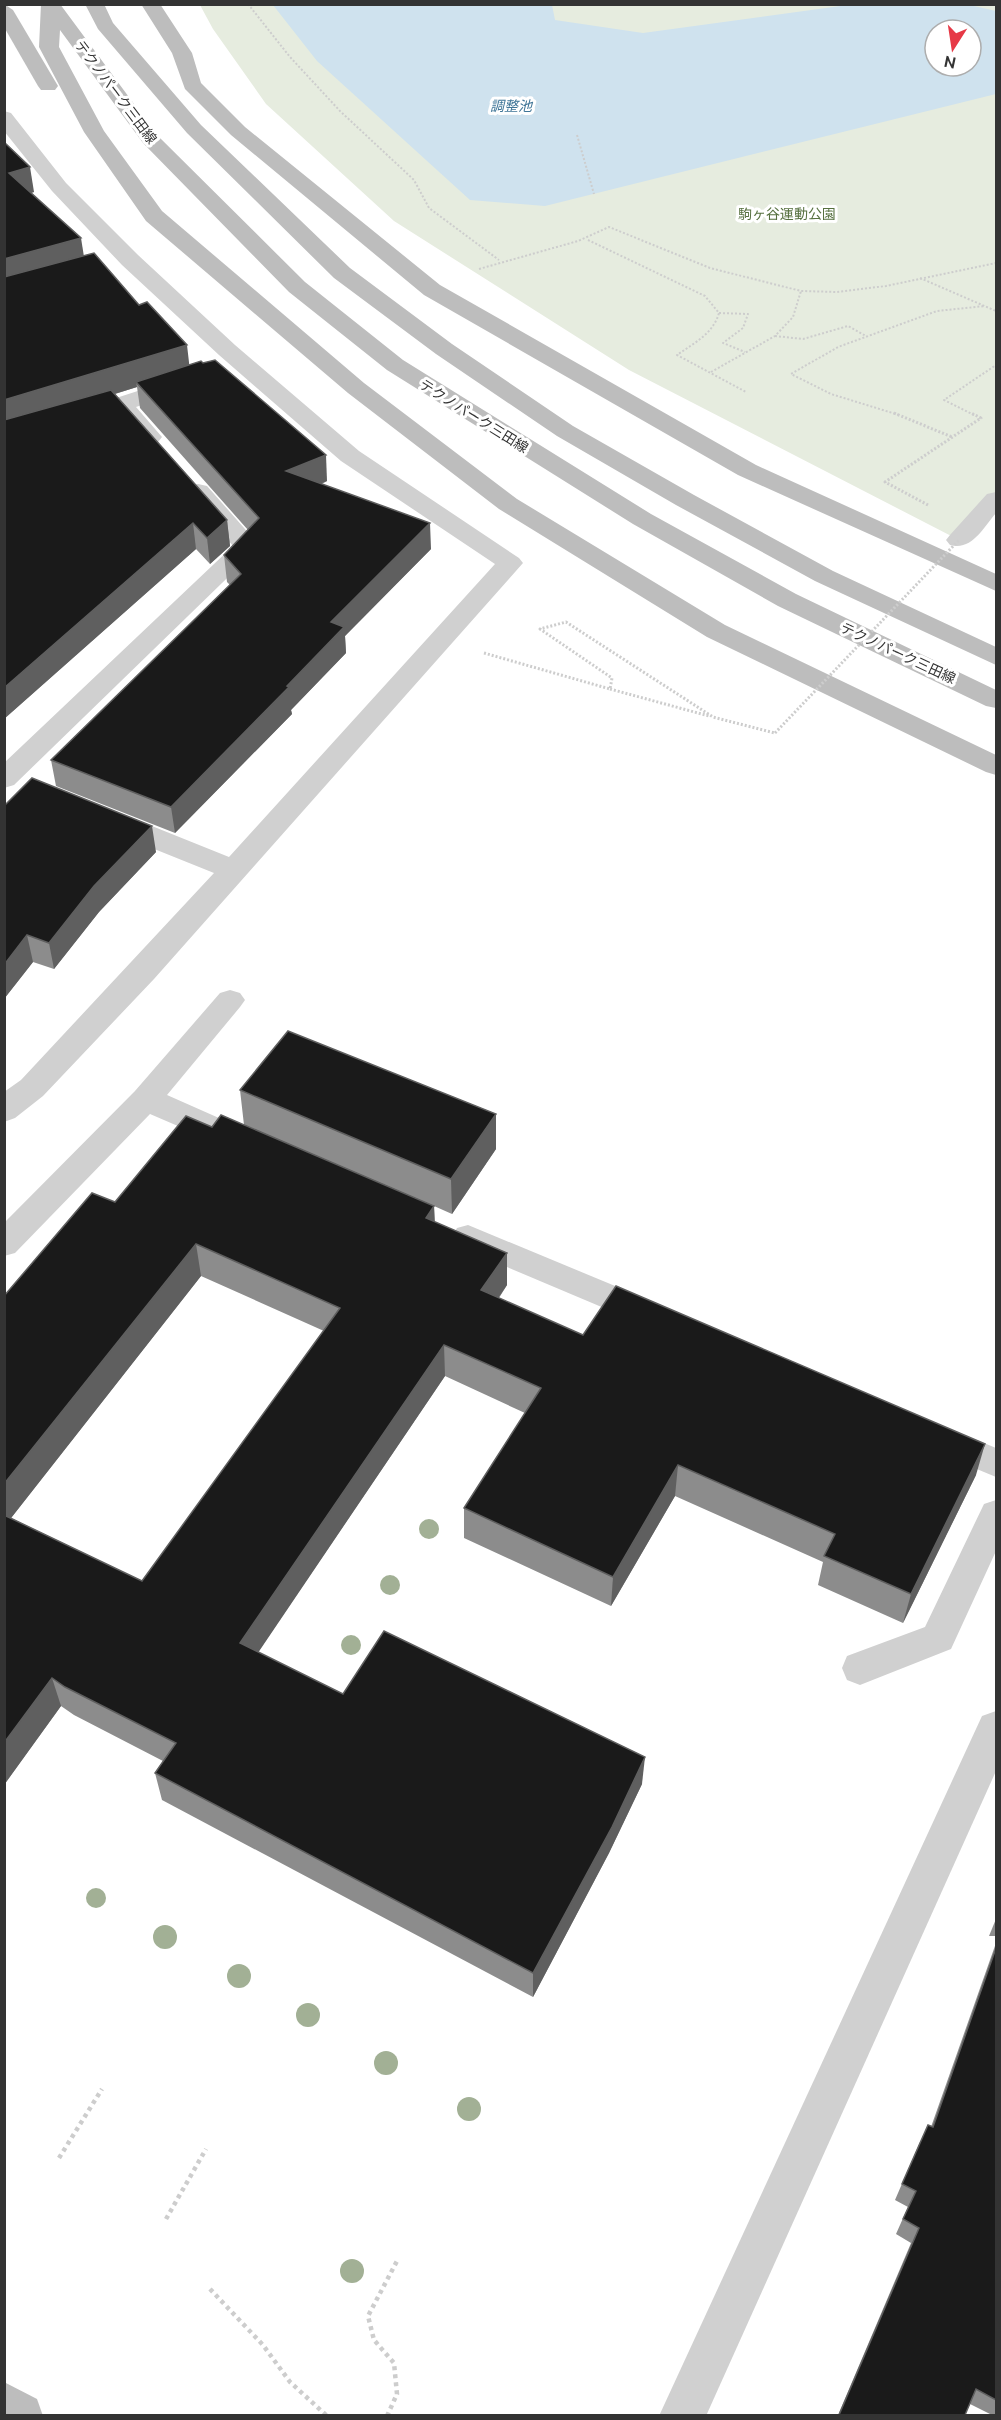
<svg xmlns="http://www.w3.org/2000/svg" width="1001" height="2420" font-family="Ubuntu,'Noto Sans JP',sans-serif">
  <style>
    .green { fill: #e6ecdf; fill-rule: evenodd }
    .water { fill: #cfe2ee; fill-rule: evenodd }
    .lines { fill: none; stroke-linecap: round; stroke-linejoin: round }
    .path-far2 { stroke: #cdcdcd; stroke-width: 2; stroke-dasharray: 2 2; stroke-linecap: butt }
    .path-far1 { stroke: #cdcdcd; stroke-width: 3; stroke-dasharray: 2 2; stroke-linecap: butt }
    .path { stroke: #cdcdcd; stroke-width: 4.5; stroke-dasharray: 4 4; stroke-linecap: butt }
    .lane { fill: #d0d0d0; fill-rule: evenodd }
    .street { fill: #d0d0d0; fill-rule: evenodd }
    .secondary { fill: #bdbdbd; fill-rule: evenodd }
    .path-bridge { stroke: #cdcdcd; stroke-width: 3; stroke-dasharray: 2 2; stroke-linecap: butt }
    .tree { fill: #a2b095 }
    .wall { fill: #8c8c8c; fill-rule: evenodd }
    .shaded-wall { fill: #5f5f5f }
    .building { fill: #1a1a1a; stroke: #5f5f5f; stroke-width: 1.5 }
    .labels { text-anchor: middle; stroke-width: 6; stroke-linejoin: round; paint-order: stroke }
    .far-street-label { font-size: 14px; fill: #333; stroke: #fff }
    .far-water-label { font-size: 14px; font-style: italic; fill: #3f7597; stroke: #fff }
    .far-park-label { font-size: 14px; fill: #56703f; stroke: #fff }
  </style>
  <rect width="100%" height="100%" fill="#fff"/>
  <!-- green -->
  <path class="green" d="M200,5H996V499L959,540L629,370L394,221L266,104L213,29ZM935,30H971V66H935Z"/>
  <!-- water -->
  <path class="water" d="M273,5H552L555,20L643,33L855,4H965L996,11V94L545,206L470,200L317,61ZM935,30H971V66H935Z"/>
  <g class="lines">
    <!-- path-far2 -->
    <g class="path-far2">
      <path d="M248,4L290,57L340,111L414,180L429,208L499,260"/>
      <path d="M577,135L594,194"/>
      <path d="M588,240L705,296L719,313C713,334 694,343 677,355L746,392"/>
      <path d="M479,269L578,241L609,227L710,268L801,291L837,292L886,286L996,263"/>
      <path d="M920,278L996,311"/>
      <path d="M719,313L748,314L743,328L723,343L745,352"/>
      <path d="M775,336L803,339L848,326L866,336"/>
      <path d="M711,372L775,336L793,317L801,291"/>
      <path d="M899,415L831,394L791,374L838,347L937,311L985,306"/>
      <path d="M974,415L944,400L996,365"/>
    </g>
    <!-- path-far1 -->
    <g class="path-far1">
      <path d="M894,413L952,437"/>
      <path d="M928,505L885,482L981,418L971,413"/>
      <path d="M484,653L610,689L612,678L540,629L566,622L713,717L775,733"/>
      <path d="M610,689L709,716"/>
    </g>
    <!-- path -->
    <g class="path">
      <path d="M59,2158L102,2089"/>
      <path d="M166,2219L206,2149"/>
      <path d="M210,2289L263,2345L290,2382L327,2416"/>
      <path d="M387,2416L397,2394L394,2363L374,2340L368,2316L397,2261"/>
    </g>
    <!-- lane -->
    <g class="lane">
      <path d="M230,990L240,993L245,1000L240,1007L167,1095L237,1126L241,1134L237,1142L226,1146L215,1142L150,1114L15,1253L4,1256V1223L135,1091L220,993Z"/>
      <path d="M468,1225L661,1305L665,1314L661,1323L649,1327L457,1246L452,1237L457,1228Z"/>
      <path d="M943,1426L996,1448V1477L931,1450L926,1440L931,1430Z"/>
      <path d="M996,1500V1551L951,1649L860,1685L847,1680L842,1668L847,1656L925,1627L984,1504Z"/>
    </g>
    <!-- street -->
    <g class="street">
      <path d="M4,111L11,113L66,183L138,255L235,345L359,451L519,558L523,563L154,979L43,1096L15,1118L4,1122V1092L21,1080L214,873L102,828L98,821L102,814L112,811L122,814L229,857L495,564L341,461L219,355L122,265L52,191L4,131Z"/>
      <path d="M181,377L189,379L193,384L189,389L136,407L162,437L158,442C138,447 120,420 109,404L113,399Z"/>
      <path d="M198,484L207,486L260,546L14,785L4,788V763L233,546L186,491L189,486Z"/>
      <path d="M996,492V513C983,528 972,551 950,545L946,540L950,535L987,494Z"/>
      <path d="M996,1711V1771L706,2416H659L982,1716Z"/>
    </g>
    <!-- secondary -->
    <g class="secondary">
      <path d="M4,4L13,10L58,86L55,90H41L38,86L4,27Z"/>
      <path d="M41,4H60L157,135L305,282L403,360L651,514L796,594L996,690V708L986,706L778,606L633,524L387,370L289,292L143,143L60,30L59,47L104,131L162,211L364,383L517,499L725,625L996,755V775L986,772L707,637L499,509L348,393L146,221L84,132L39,47Z"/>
      <path d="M85,4H104L113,23L201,125L350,268L452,344L573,426L694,495L833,571L996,647V665L815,581L676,505L557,436L436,354L334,278L187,133L98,29Z"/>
      <path d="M141,4H160L192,53L201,83L245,127L440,285L756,465L996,574V591L738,475L424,295L231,135L185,89L172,53Z"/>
      <path d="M4,2382L37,2399L43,2416H4Z"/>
    </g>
    <!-- path-bridge -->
    <path class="path-bridge" d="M775,733L959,540"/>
  </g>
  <!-- trees -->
  <g class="tree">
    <circle cx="429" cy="1529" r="10"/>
    <circle cx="390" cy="1585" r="10"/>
    <circle cx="351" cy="1645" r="10"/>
    <circle cx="96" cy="1898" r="10"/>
    <circle cx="165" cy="1937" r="12"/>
    <circle cx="239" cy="1976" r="12"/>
    <circle cx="308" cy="2015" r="12"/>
    <circle cx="386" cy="2063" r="12"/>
    <circle cx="469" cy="2109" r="12"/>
    <circle cx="352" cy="2271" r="12"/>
  </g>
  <!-- wall -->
  <g class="wall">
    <path d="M4,142L34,192L31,193L83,256L189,365L327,481L322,484L431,549L345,636L346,653L291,710L292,714L175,833L56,786L51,760L230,585L227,582L224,555L248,530L140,408L137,387L115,394L227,520L230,546L210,564L196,549L4,719Z"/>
    <path d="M4,806L156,852L99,912L54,969L33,962L4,999Z"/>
    <path d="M240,1090L496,1114V1149L452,1214L434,1206L435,1222L507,1253V1285L499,1298L583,1335L976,1475L903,1623L818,1585L823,1562L675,1496L611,1606L464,1538V1508L525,1413L445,1376L258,1652L343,1694L642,1784L609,1853L533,1997L162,1800L155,1773L163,1761L74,1715L61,1706L4,1785V1296L115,1202L212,1127L244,1125ZM201,1276L324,1331L142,1581L11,1518Z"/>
    <path d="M996,1919V1936H989Z"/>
    <path d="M996,1943V2415H992L970,2404L965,2415H838L911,2243L896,2234L908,2207L895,2200L920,2142L931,2127Z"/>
  </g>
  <!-- shaded-wall -->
  <g class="shaded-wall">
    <path d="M30,167L34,192L13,198L9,173Z"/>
    <path d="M81,238L85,263L4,286V259Z"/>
    <path d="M187,345L190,371L136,382L137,387L4,428V400Z"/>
    <path d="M326,455L327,481L288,497L286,471Z"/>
    <path d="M227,520L230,546L210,564L207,538Z"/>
    <path d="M193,523L196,549L4,719V688Z"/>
    <path d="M430,523L431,549L345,636L346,653L291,710L292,714L175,833L171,807L287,686L331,622Z"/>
    <path d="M152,826L156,852L99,912L54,969L49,943L94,886Z"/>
    <path d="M27,935L33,962L4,999V965Z"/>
    <path d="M496,1114V1149L452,1214L451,1179Z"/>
    <path d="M434,1206L435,1238L426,1218Z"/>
    <path d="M196,1244L201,1276L4,1527V1484Z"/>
    <path d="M507,1253V1285L482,1322L481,1290Z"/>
    <path d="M444,1345L445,1376L245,1672L240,1643Z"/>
    <path d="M985,1444L976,1475L903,1623L911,1594Z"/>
    <path d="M678,1465L675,1496L611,1606L613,1577Z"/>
    <path d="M52,1678L61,1706L4,1785V1743Z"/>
    <path d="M645,1757L642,1784L609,1853L533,1997V1973Z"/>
  </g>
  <!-- building -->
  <g class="building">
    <path d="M4,142L30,167L9,173L81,238L4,259Z"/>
    <path d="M94,253L139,305L147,302L187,345L4,400V277Z"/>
    <path d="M215,360L326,455L286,471L430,523L331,622L344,627L287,686L289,687L171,807L51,760L241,574L224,555L259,518L136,382L201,361L203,363Z"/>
    <path d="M111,390L227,520L207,538L193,523L4,688V420Z"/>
    <path d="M32,778L152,826L94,886L49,943L27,935L4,965V806Z"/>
    <path d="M288,1031L496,1114L451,1179L240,1090Z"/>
    <path d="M221,1115L434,1206L426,1218L507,1253L481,1290L583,1335L616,1286L985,1444L911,1594L824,1556L835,1534L678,1465L613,1577L464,1508L541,1388L444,1345L240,1643L343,1694L384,1631L645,1757L612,1827L533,1973L155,1773L176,1743L65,1687L52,1678L4,1743V1515L142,1581L340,1308L196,1244L4,1484V1296L92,1193L115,1202L186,1116L212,1127Z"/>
    <path d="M996,1948V2400L976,2389L965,2415H839L919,2228L903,2219L916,2191L902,2184L928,2125L933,2127Z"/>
  </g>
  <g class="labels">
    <!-- far-street labels -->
    <g class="far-street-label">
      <text transform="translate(116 92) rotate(53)" y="5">テクノパーク三田線</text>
      <text transform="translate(474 416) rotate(32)" y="5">テクノパーク三田線</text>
      <text transform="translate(898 653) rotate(25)" y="5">テクノパーク三田線</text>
    </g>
    <!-- far-water labels -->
    <g class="far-water-label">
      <text x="511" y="111">調整池</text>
    </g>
    <!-- far-park labels -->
    <g class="far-park-label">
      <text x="787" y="219">駒ヶ谷運動公園</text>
    </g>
  </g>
  <!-- border -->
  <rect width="1001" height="2420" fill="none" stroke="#333333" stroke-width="12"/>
  <!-- north arrow -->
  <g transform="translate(953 48) rotate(192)"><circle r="28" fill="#ffffff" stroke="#adadad" stroke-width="1.5"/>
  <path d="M0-4.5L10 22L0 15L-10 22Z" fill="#e63946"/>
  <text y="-9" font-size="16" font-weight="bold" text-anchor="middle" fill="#333333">N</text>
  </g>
</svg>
